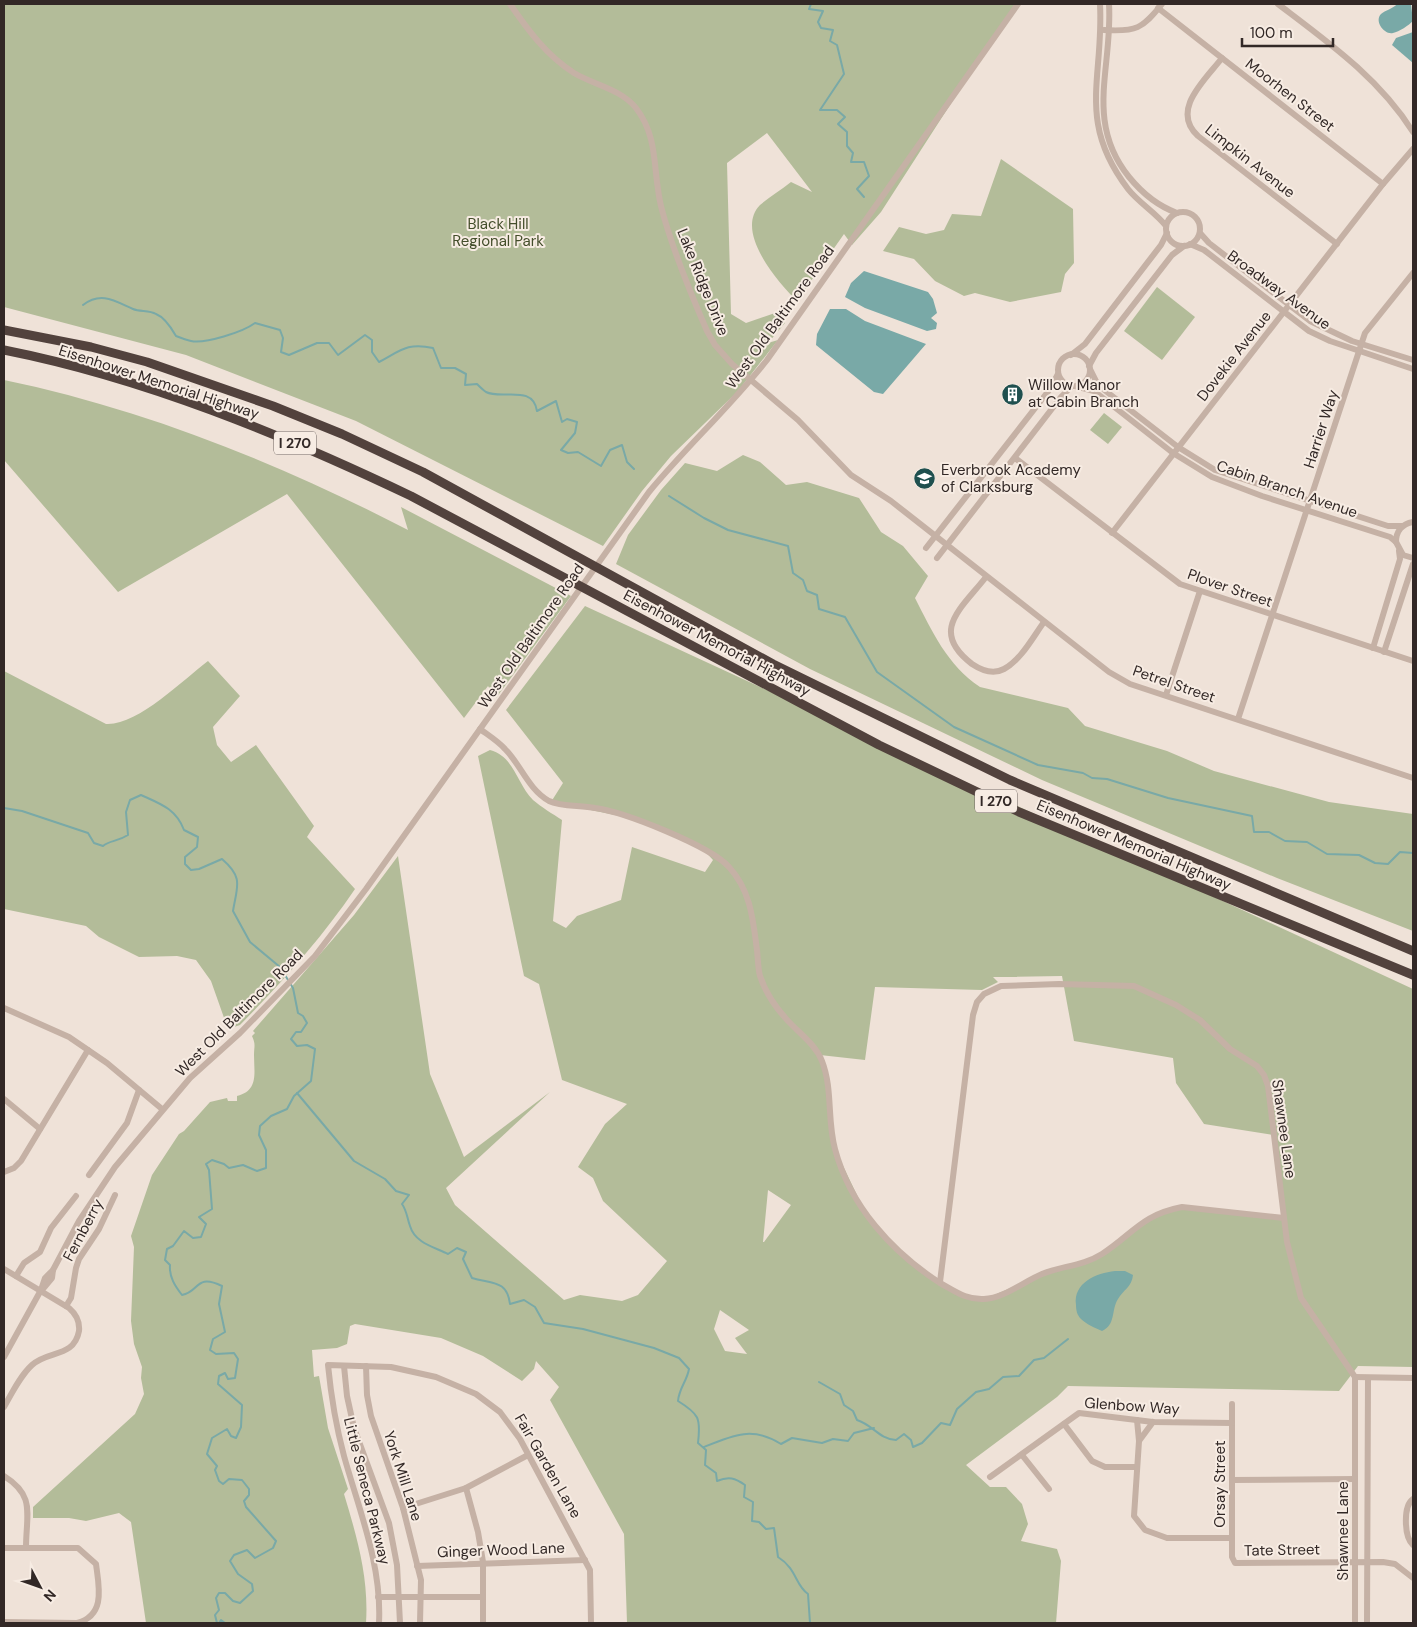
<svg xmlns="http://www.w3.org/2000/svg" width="1417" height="1627" font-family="'DM Sans',sans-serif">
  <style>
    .green { fill: #b3bc99; fill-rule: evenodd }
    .water { fill: #79a9a7 }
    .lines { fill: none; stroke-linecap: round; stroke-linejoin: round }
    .stream { stroke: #79a9a7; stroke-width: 2 }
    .minor { stroke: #c5b1a5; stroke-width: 6 }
    .highway { stroke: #52423d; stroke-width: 9 }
    .labels { text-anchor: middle; stroke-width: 4; stroke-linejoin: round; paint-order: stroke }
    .shield { fill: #f7ece3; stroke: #6d635f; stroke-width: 1 }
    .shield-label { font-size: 14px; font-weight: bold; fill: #322826 }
    .street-label { font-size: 15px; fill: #322826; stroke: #f7ece3 }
    .park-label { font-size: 15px; fill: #444e2b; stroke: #f7ece3 }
    .poi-label { font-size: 15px; fill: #322826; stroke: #f7ece3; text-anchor: start }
  </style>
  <rect width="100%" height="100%" fill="#efe2d8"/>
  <!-- green -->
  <g class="green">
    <path d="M4,4H1015L881,212L852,245L844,234L797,301C778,282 734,232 760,205C769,197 781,190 791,182L812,192L767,133L727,163L731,314L746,323L775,313L785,323L768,343L778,340L738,391L671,456L642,491L603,546L356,421L186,355L4,307Z"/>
    <path d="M1001,159L1073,209L1074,263L1065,274L1061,292L1010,302L975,293L964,296L935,281L914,259L883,251L899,227L926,234L944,230L952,214L981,216Z"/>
    <path d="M1157,287L1195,317L1162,360L1124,331Z"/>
    <path d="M4,380C144,409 281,464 408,530L401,507L571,596L496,698L488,686L464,718L287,494L118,592L4,460Z"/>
    <path d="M1104,413L1122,427L1108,444L1090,430Z"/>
    <path d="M743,455L760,462L786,485L807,482L859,498L881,532L903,546L928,576L915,598C932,631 947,665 980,687L1068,708L1085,726L1167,751L1214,771L1329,802L1413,814V931L1277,878L1042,780L810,669L616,564L628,535L661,490L685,463L717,471Z"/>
    <path d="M585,606L1413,989V1367L1358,1366L1339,1391L1068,1386L1057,1397L966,1465L990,1487H1006L1022,1504L1028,1524L1021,1541L1057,1549L1061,1561L1056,1623H627L624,1534L550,1400L559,1387L536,1361L534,1369L522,1381L483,1356L441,1338L355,1324L350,1326L347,1344L337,1348L312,1350L314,1377L319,1376L328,1428L348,1489L344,1494C357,1537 369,1578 366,1623H146L131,1522L119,1513L86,1521L69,1518H33V1507L135,1414L144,1394L141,1378L142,1367L134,1344L131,1321L134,1247L131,1236L152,1175L179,1134L184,1131L210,1102L227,1098L228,1101H237V1096C259,1091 254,1072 254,1055C254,1046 256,1045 252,1036L255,1033L253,1031L354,915L398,856L430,1074L464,1157L550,1092L446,1188L455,1205L564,1300L580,1295L622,1301L638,1295L667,1261L603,1201L593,1178L578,1167L605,1124L627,1104L562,1080L539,984L524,976L478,756L490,750C514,756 517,784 533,800C541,807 553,814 562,820L553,921L566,928L577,916L621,900L632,847L705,872L713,860L700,846L630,818L551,802L563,783L506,710ZM1062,976L1074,1041L1173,1058L1176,1083L1204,1124L1274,1135L1284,1218L1182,1207L1140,1223L1090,1261L1043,1274L985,1299L965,1298L902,1255L866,1214L834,1147L823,1062L820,1055L865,1060L875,987L982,990L998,982L993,977ZM768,1190L791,1205L764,1242H763ZM720,1310L749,1330L735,1338L747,1354L725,1351L714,1329Z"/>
    <path d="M208,661L240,696L213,727L217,745L231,762L256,745L314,826L307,837L355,889C321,939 282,982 240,1025L228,1029L211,981L196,960L177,956L139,957L99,937L86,926L4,909V671L106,724C137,726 183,680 208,661Z"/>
  </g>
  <!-- water -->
  <g class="water">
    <path d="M1397,4H1411L1413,21C1409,25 1399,32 1393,33C1384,35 1374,21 1381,14C1385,10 1393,9 1397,4Z"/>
    <path d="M1413,32V63L1392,45L1396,38Z"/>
    <path d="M864,271L928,292L933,299L937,313L931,318L937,323L936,329L927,331L865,308L845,297L851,283Z"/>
    <path d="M830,309H846L865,321L926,344L883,394L874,392L816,345L817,334Z"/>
    <path d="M1115,1271H1125L1133,1275C1132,1287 1123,1290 1118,1299C1111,1310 1116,1325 1102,1331C1095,1328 1086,1324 1081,1319C1077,1315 1076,1310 1076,1305C1073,1283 1096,1273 1115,1271Z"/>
  </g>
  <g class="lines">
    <!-- stream -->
    <g class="stream">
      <path d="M811,4L809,9L823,11L818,22L821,28L833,30L830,41L837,45L844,74L820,110H837L845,117L838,124L847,132V146L853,153L851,162H864L869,176L857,189L864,197"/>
      <path d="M83,305C101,291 115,301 133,309C140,312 149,310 156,314C164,317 172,329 176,336C181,338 186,340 191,341C205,344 243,332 255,323L280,330L283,338L281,352L289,355L317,343H329L338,355L365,335L372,340V352L379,362C400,351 407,342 433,348L441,368H455L466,374L465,385L477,384C480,387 483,390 486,392C502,400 533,384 537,411L556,401L562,422L567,419L577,422L575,433L561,450L568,453L578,452L601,466L610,450L622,445L627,462L634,469"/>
      <path d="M669,496L704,518L728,530L788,546L793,573L803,580L807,591L817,595L819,609L845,617L877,672L954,727L1038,765L1083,773L1092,778L1107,779L1168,798L1252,816L1254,832H1269L1285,841L1307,842L1327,854L1359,855L1375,863L1388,864L1400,852L1413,853"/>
      <path d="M4,808L22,811L88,833L94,843L103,846C110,840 117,842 128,835L126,812L130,800L141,795C161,804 176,809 184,830L198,837L197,847L185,857V864L191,870L199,869L222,859C244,878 237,886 233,911L250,942L280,967L293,988L298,1013L303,1016L307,1023L301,1032H296L291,1039L297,1046L307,1045L315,1049L311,1081L294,1096L287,1109L271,1116L260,1126L259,1135L266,1150V1168L257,1171L243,1165L229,1168L224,1164L212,1160L206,1164L209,1170L212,1209L199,1217L206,1224L201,1237L193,1238L184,1231L173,1246L167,1249L165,1260L170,1265C169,1277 175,1286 182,1295C200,1292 195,1273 222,1286L219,1304L225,1332L213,1339L210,1350L216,1354L234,1353L238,1359L235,1378L228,1379L225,1373L219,1376L218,1384L242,1405L241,1427L236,1438L231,1436L227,1429L212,1438L207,1454L217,1466L215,1470L219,1481L223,1484L229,1479L242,1480L249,1489V1495L244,1501L246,1507L276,1541L273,1548L255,1558L247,1550L234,1555L230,1561L238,1574L252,1584L253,1591L240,1603L233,1601L225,1593H219L216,1598L219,1610L215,1615L217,1623"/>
      <path d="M297,1093L354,1161L385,1179L396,1191L409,1195L402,1204C407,1211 407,1218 410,1226C415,1243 434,1247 448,1254L457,1248L466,1252L463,1259L472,1278C493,1284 507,1280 510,1304L524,1300L535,1307L544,1323L583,1329L654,1348L679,1358L689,1369C687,1381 679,1388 678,1401C699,1414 701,1418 698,1443L706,1450L705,1465L716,1473L717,1481C729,1476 735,1478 745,1485L744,1497L753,1502L752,1521L759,1522L766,1529L774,1528L778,1557C797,1569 795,1585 808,1594L810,1623"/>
      <path d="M819,1382L840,1394L844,1405L853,1411L857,1420C873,1425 879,1439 896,1440L904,1434L911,1440L913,1447L922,1443L941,1423L950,1425L957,1409L976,1392L989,1389L1003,1377L1019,1376L1034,1360L1044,1358L1068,1339"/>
      <path d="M704,1447C733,1435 753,1426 781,1444L792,1438L822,1443L833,1439L848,1441L854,1433L874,1428"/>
      <path d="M219,1623L221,1620L225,1623"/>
    </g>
    <!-- minor -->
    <g class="minor">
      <path d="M510,4C528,30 546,55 574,73C594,85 621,89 636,108C660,139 652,174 662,210C673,251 690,292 707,331L715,345L732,364L798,420L851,475L891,501L1109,672L1130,684L1413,778"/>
      <path d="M1100,4C1104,78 1076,121 1128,189C1139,203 1155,212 1166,226"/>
      <path d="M1109,4C1113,67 1084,121 1129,177C1142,193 1158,206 1177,213"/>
      <path d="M1278,4C1328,42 1379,78 1413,132"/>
      <path d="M1158,8L1383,184"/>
      <path d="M1104,30C1136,32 1142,29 1162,4"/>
      <path d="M1222,58C1205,80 1170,110 1198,136L1337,244"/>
      <circle cx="1183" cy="229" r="17"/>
      <path d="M1200,233L1209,243L1310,321L1352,341L1413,360"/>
      <path d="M1190,244L1204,250L1309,331L1330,341L1413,369"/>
      <circle cx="1074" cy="370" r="16"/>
      <path d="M1071,355L1085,344L1161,245L1167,233"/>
      <path d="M1089,366L1096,353L1172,255L1184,246"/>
      <path d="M1090,369L1098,385L1178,447L1215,470L1388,526H1402"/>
      <path d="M1075,386L1094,391L1173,453L1212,477L1262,496L1390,537L1396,542"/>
      <path d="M1015,458L1180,584L1413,661"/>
      <path d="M1413,522C1402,524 1396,531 1396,542L1403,555L1413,558"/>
      <path d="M1112,533L1383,184L1413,149"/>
      <path d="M926,548L1050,389L1058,374"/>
      <path d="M937,558L1061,397L1072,386"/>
      <path d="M986,577C961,609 929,631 972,664C981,670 993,675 1004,669C1021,660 1033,637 1044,622"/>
      <path d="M1373,648L1400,559L1399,551"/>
      <path d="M1384,652L1413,564"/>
      <path d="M1166,695L1200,591"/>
      <path d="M1238,719L1365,333L1413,273"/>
      <path d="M480,729C488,735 498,741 505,749C521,765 528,789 549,801C561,807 581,805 595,808C625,812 710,846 729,867C751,891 753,920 757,950C758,959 758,969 760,976C766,994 778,1011 792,1025C803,1036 816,1046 822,1061C833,1089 827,1121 835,1149C850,1206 892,1252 940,1283C955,1291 966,1300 984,1299C1004,1298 1023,1282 1042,1274C1061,1266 1083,1266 1102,1254C1133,1234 1141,1215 1182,1207L1284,1218"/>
      <path d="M4,1008L69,1037L107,1063L162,1109"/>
      <path d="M4,1099L40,1129"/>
      <path d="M4,1172L14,1168L21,1161L88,1050"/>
      <path d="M89,1175L127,1123L139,1090"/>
      <path d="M4,1269L69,1308C76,1314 80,1321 79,1331C74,1358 48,1350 32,1365C20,1376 12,1393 4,1407"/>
      <path d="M16,1276L24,1263L40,1252L51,1228L76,1196"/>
      <path d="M940,1282L973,1015L977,1002L984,994L1001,986L1059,984L1134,986L1176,1005L1200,1020L1230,1049L1257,1066L1264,1075L1268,1086L1287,1242L1301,1298L1355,1377V1623"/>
      <path d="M42,1290L52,1278L53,1270"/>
      <path d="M66,1306L71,1298L76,1268L79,1259L99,1229L115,1195"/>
      <path d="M4,1357L41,1290L45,1278L53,1270L79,1221L115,1167L190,1078L240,1033L315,956L366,889L649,492C687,446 729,408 767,360L1018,4"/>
      <path d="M344,1366L347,1396L354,1428L389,1523L397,1565L400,1623"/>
      <path d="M366,1366L367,1395L371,1416L403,1508L421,1580L420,1623"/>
      <path d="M1355,1377L1413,1378"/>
      <path d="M1232,1404V1557L1235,1563L1383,1562L1395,1564L1413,1578"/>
      <path d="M1137,1420L1139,1441L1153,1422"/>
      <path d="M1064,1424L1092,1461L1105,1467H1136"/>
      <path d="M1139,1441L1134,1516L1145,1530L1167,1538H1232"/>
      <path d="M1022,1455L1049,1489"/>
      <path d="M4,1476C36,1496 26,1514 26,1548"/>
      <path d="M990,1477L1079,1413L1153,1422L1232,1423"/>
      <path d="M1232,1480L1355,1479"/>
      <path d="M466,1488L478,1532L483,1562V1623"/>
      <path d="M1413,1499C1403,1506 1404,1537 1413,1545"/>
      <path d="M403,1508L466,1488L528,1455"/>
      <path d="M4,1548H78L96,1564C99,1587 106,1615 77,1623L4,1622"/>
      <path d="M417,1566L585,1560"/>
      <path d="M378,1597H483"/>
      <path d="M379,1623C382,1565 359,1510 344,1456C336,1426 331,1396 328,1365L391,1367L436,1377L476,1394L500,1412L520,1439L590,1570L591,1623"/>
      <path d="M1367,1623L1368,1378"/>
    </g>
    <!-- highway -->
    <g class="highway">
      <path d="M4,330L91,347L147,362L273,406L342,434L423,472L773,664L1010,780L1413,951"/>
      <path d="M4,350C145,378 281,434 411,496L879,745L1019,812L1413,975"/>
    </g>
  </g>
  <!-- icons -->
  <defs>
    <symbol id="building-disc" viewBox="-11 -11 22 22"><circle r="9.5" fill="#1f504f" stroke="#f7ece3"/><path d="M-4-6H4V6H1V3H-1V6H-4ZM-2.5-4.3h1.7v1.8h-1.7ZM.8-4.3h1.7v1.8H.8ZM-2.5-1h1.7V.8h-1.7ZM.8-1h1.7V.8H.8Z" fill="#fff"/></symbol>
    <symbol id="school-disc" viewBox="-11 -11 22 22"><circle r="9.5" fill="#1f504f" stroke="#f7ece3"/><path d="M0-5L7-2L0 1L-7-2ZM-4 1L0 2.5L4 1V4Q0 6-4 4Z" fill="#fff"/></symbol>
  </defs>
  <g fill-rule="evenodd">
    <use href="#building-disc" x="1000" y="382" width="25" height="25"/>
    <use href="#school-disc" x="912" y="466" width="25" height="25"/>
  </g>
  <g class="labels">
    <!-- shield labels -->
    <g class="shield">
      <rect x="274" y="431.5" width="42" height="23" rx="4"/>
      <rect x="975" y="789.5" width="42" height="23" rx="4"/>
    </g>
    <g class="shield-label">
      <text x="295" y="448">I 270</text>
      <text x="996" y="806">I 270</text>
    </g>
    <!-- street labels -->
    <g class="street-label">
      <text transform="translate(1290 95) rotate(38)" y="5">Moorhen Street</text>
      <text transform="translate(1250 161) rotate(38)" y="5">Limpkin Avenue</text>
      <text transform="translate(703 282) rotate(68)" y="5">Lake Ridge Drive</text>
      <text transform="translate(1279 290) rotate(36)" y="5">Broadway Avenue</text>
      <text transform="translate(780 317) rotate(-54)" y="5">West Old Baltimore Road</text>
      <text transform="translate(1234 356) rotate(-52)" y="5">Dovekie Avenue</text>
      <text transform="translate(159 382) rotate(18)" y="5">Eisenhower Memorial Highway</text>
      <text transform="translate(1321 429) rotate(-72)" y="5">Harrier Way</text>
      <text transform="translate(1287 489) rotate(19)" y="5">Cabin Branch Avenue</text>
      <text transform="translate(1230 588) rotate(19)" y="5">Plover Street</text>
      <text transform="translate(531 636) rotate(-55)" y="5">West Old Baltimore Road</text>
      <text transform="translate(717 643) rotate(28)" y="5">Eisenhower Memorial Highway</text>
      <text transform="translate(1174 684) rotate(19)" y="5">Petrel Street</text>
      <text transform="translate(1134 845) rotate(23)" y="5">Eisenhower Memorial Highway</text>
      <text transform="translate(239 1013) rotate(-45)" y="5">West Old Baltimore Road</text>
      <text transform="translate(1284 1129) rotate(82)" y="5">Shawnee Lane</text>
      <text transform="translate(83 1230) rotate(-62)" y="5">Fernberry</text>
      <text transform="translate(1132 1406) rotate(4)" y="5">Glenbow Way</text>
      <text transform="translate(548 1466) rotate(60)" y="5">Fair Garden Lane</text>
      <text transform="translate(403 1476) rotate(72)" y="5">York Mill Lane</text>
      <text transform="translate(1220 1484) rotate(-90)" y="5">Orsay Street</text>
      <text transform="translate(367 1491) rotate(76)" y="5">Little Seneca Parkway</text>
      <text transform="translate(1343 1531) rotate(-90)" y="5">Shawnee Lane</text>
      <text transform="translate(501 1550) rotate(-2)" y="5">Ginger Wood Lane</text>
      <text transform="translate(1282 1550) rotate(-1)" y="5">Tate Street</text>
    </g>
    <!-- park labels -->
    <g class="park-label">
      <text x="498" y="229">Black Hill<tspan x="498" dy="17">Regional Park</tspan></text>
    </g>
    <!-- poi labels -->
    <g class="poi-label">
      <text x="1028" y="390">Willow Manor<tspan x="1028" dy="17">at Cabin Branch</tspan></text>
      <text x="941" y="475">Everbrook Academy<tspan x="941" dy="17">of Clarksburg</tspan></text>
    </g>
  </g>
  <!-- border -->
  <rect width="1417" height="1627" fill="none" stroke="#322826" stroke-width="10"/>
  <!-- north arrow -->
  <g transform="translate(40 1587) rotate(131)" stroke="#f7ece3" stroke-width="4" paint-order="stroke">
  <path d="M0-4L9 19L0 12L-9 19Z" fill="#322826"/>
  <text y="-8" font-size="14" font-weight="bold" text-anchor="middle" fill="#322826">N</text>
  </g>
  <!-- scale -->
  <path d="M1242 38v8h91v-8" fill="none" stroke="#322826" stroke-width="2.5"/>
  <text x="1250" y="38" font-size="15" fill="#322826" stroke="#f7ece3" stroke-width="4" paint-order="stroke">100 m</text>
</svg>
